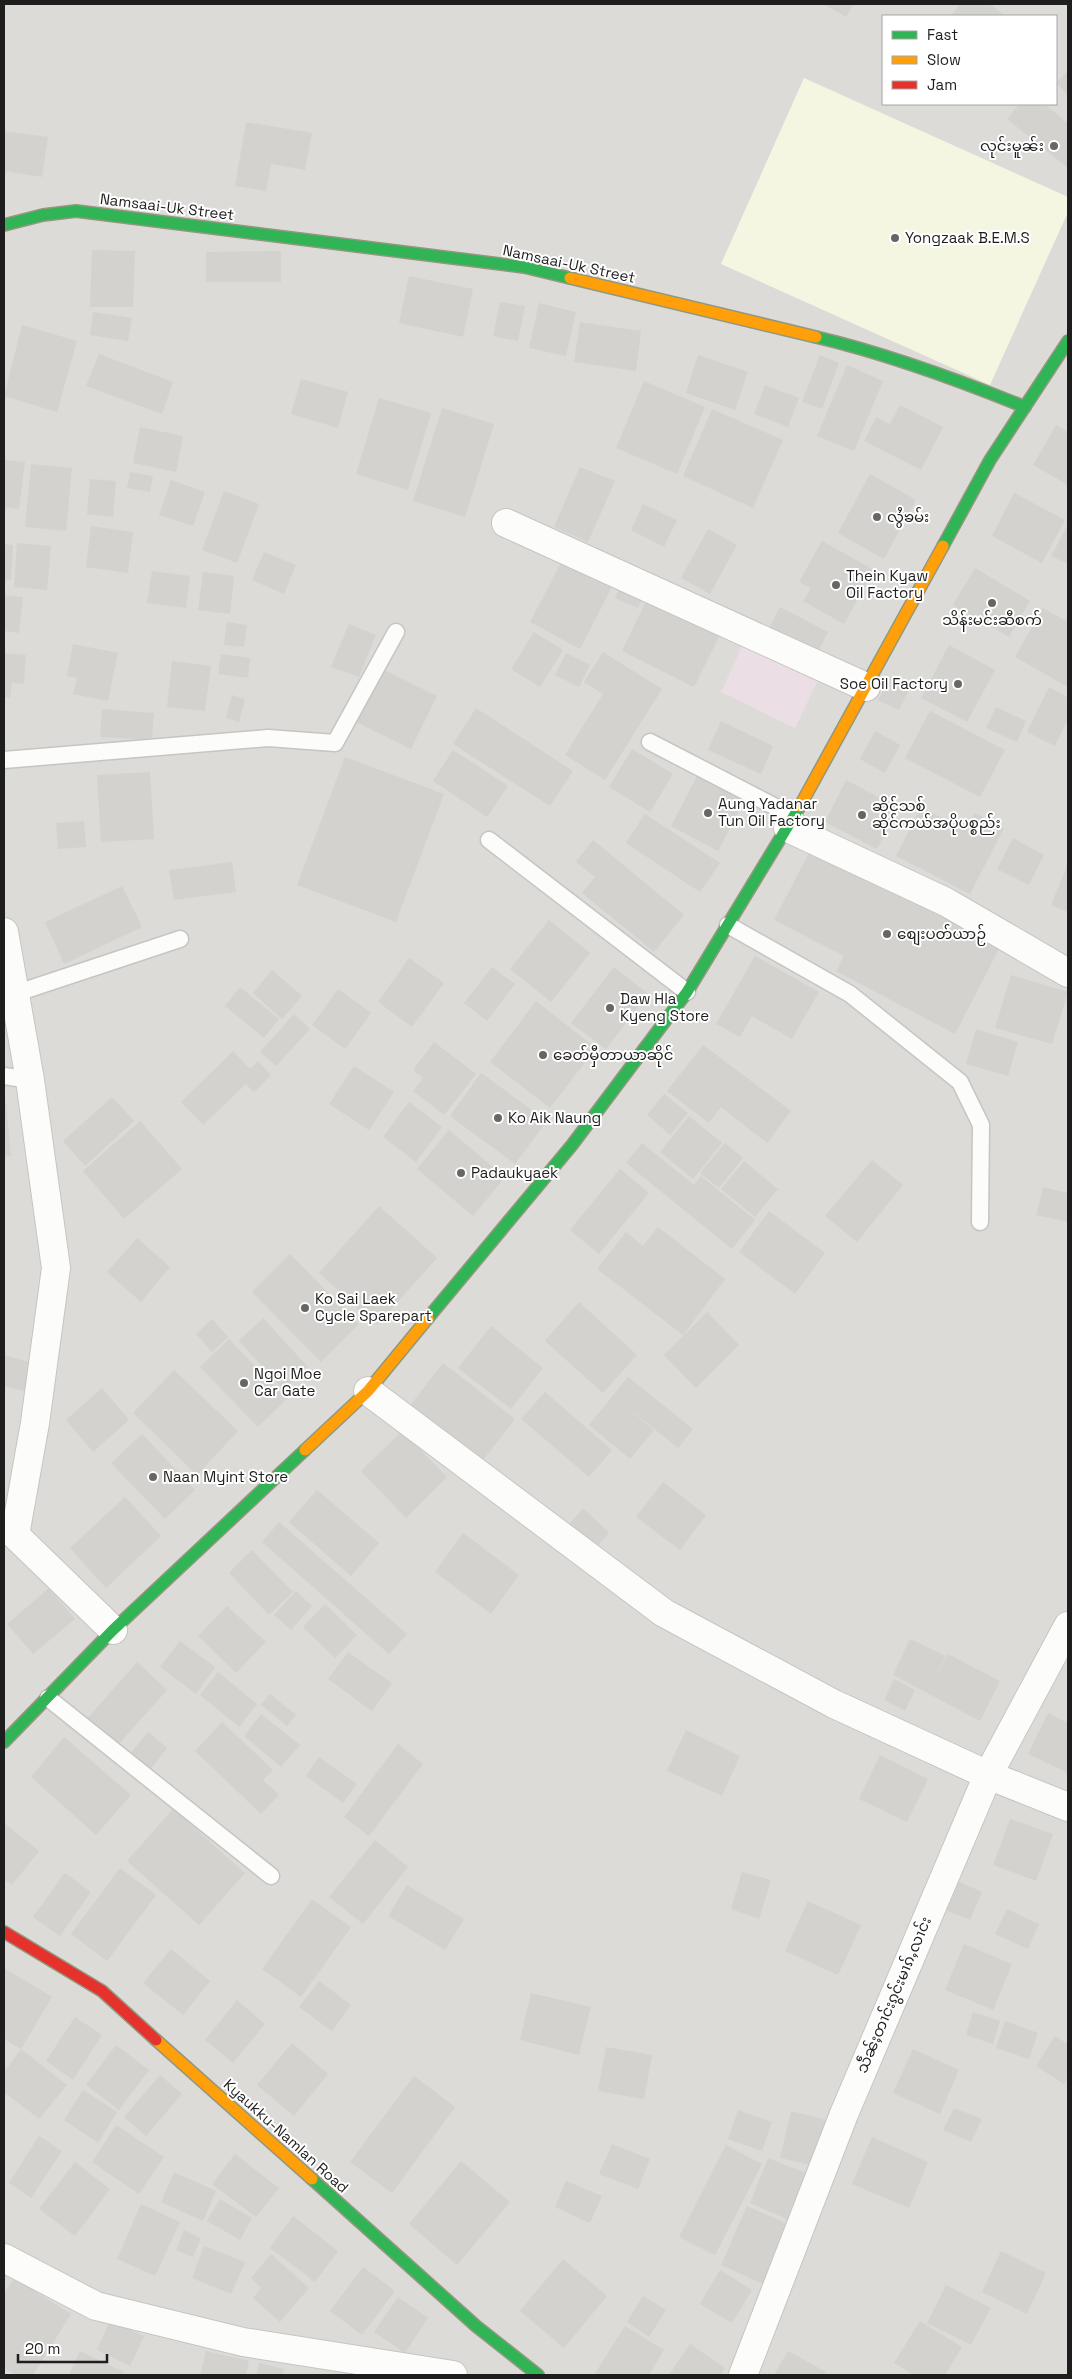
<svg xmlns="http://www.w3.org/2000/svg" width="1072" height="2379" font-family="'Space Grotesk','Noto Sans Myanmar',sans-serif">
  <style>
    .residential { fill: #dcdbd8; fill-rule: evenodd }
    .industrial { fill: #ebdfe5 }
    .education { fill: #f5f6e2 }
    .building { fill: #d3d2ce }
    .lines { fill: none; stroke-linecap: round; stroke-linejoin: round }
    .lane-casing { stroke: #c5c5c3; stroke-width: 19 }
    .street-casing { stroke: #c5c5c3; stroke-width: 30 }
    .fast-casing { stroke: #93977e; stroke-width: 14 }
    .slow-casing { stroke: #93977e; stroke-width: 14 }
    .jam-casing { stroke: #93977e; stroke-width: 14 }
    .lane { stroke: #fcfcfb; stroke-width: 16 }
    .street { stroke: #fcfcfb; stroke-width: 28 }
    .fast { stroke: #30b455; stroke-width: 11 }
    .slow { stroke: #ff9f0a; stroke-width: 11 }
    .jam { stroke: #e5322d; stroke-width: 11 }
    .poi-dot { fill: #666664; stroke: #fff; stroke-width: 2 }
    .labels { text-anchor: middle; stroke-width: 4; stroke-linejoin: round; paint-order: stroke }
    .poi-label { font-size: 15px; fill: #1e1e1e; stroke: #fff; text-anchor: start }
    .street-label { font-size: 15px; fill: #1e1e1e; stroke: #fff }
  </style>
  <rect width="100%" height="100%" fill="#edece7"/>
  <!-- residential -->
  <path class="residential" d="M4,4H1068V2375H4ZM883,16H1056V104H883Z"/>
  <!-- industrial -->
  <path class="industrial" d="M745,640L820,676L795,728L721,692Z"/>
  <!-- education -->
  <path class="education" d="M804,78L1068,197V212L990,385L721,264Z"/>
  <!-- building -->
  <g class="building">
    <path d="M823,4H854L846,17Z"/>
    <path d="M960,4H989L1006,16H951Z"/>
    <path d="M1068,71V95L1056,83Z"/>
    <path d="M1019,104H1044L1068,123V168L1007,119Z"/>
    <path d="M246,122L312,133L305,170L271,164L266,191L235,186Z"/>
    <path d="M4,131L48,137L42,177L4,171Z"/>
    <path d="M92,250L135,251L133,307H90Z"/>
    <path d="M281,251V282H206V252Z"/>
    <path d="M409,276L473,289L463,337L399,323Z"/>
    <path d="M500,302L525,306L518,341L493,336Z"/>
    <path d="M539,303L576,312L566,356L529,348Z"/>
    <path d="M93,312L132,318L128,341L90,335Z"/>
    <path d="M580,322L641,331L636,371L574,362Z"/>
    <path d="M22,325L77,341L57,412L4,396Z"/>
    <path d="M99,354L173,382L162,414L86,386Z"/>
    <path d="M698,355L748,372L735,410L686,393Z"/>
    <path d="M820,355L839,363L822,409L802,402Z"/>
    <path d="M847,365L883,381L854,451L817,436Z"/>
    <path d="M301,379L348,392L338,428L291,414Z"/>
    <path d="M644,381L705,407L677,474L616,448Z"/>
    <path d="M765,385L799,398L788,427L754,414Z"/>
    <path d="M379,398L431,413L408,490L356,474Z"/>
    <path d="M900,405L943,427L921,470L864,441L876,417L890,424Z"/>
    <path d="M442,408L494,424L465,517L413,501Z"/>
    <path d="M712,409L783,440L753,508L683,476Z"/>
    <path d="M1056,425L1068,432V485L1033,465Z"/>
    <path d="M140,427L183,436L176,472L133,463Z"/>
    <path d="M4,460L25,462L19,509L4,507Z"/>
    <path d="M31,464L72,468L66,531L25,527Z"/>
    <path d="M580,467L615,481L588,542L554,527Z"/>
    <path d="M130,472L153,476L150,492L127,488Z"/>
    <path d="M870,474L916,500L884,559L838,533Z"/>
    <path d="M90,479L116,481L113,517L87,514Z"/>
    <path d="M171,480L205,492L193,526L159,515Z"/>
    <path d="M224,491L259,504L237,563L202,550Z"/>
    <path d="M1014,493L1065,520L1042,563L992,536Z"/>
    <path d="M643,504L677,520L664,547L631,530Z"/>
    <path d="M91,526L133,532L128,573L86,567Z"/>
    <path d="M1067,526L1068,527V564L1051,556Z"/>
    <path d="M708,529L737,545L710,594L681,578Z"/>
    <path d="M822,541L874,570L844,624L803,601L811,588L799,582Z"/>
    <path d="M17,543L51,546L47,590L14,587Z"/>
    <path d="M4,544L13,545L11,580L4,579Z"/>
    <path d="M264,552L296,565L284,594L252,580Z"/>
    <path d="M562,561L612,587L580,649L530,622Z"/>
    <path d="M975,568L1030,601L1009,637L953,605Z"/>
    <path d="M152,571L190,576L186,608L147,603Z"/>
    <path d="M203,572L234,576L230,614L198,610Z"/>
    <path d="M621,584L645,594L638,608L615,598Z"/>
    <path d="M4,595L23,597L19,633L4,631Z"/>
    <path d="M648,597L721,633L694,687L622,651Z"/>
    <path d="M780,607L828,632L817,654L769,628Z"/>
    <path d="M1043,608L1068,622V687L1015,657Z"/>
    <path d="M227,622L247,625L244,647L224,645Z"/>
    <path d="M349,624L376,635L359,677L331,667Z"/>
    <path d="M534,632L563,650L540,687L511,669Z"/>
    <path d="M73,644L118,653L108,701L73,694L77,678L67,676Z"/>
    <path d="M949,645L995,670L967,722L921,698Z"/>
    <path d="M603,652L662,689L605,780L565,755L603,694L584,682Z"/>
    <path d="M4,653L26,655L24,684L12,683L10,698L4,697Z"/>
    <path d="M566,653L590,665L579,687L555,675Z"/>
    <path d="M221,654L250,658L248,678L218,674Z"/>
    <path d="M172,661L211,666L205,711L167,707Z"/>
    <path d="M382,669L437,696L411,749L356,722Z"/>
    <path d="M891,676L911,686L899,710L878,700Z"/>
    <path d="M1049,687L1068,697V719L1055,746L1027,732Z"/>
    <path d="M232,695L245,699L239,722L226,718Z"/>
    <path d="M996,707L1026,721L1017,742L986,728Z"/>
    <path d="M476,708L573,771L550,806L453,744Z"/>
    <path d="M102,709L154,713L152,740L100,737Z"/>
    <path d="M930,711L1005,750L980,797L905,758Z"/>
    <path d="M721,721L773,746L761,774L708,750Z"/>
    <path d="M875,731L900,745L885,773L860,759Z"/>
    <path d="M632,749L673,774L650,812L609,787Z"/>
    <path d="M453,750L508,786L487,817L433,781Z"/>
    <path d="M345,757L444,794L396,922L297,885Z"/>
    <path d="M150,772L154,839L101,842L97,775Z"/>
    <path d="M697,776L744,801L718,851L671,826Z"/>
    <path d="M846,780L899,808L877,849L825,822Z"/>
    <path d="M921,807L965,830L975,813L1004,828L970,894L896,856Z"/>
    <path d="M645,814L720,863L700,892L626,843Z"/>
    <path d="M84,821L86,847L58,849L56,823Z"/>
    <path d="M1013,838L1044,855L1029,885L997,869Z"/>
    <path d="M593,840L684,915L654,952L582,893L595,877L576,862Z"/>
    <path d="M811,849L1000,947L955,1034L836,971L844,956L774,920Z"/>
    <path d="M232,862L236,892L174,900L169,870Z"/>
    <path d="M1068,863V912L1051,905Z"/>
    <path d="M122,886L142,927L64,964L45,922Z"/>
    <path d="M549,920L590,953L551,1002L510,969Z"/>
    <path d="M755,956L819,992L792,1039L752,1016L740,1037L716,1024Z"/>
    <path d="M409,958L444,983L412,1027L378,1002Z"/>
    <path d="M492,967L515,984L487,1021L464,1003Z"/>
    <path d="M614,967L648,994L606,1049L571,1023Z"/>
    <path d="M272,970L302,996L282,1019L253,993Z"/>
    <path d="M1011,975L1068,992L1052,1044L995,1028Z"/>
    <path d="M240,987L279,1019L264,1038L225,1006Z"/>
    <path d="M338,989L371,1013L345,1049L312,1025Z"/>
    <path d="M536,1001L596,1048L550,1108L490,1062Z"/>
    <path d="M294,1014L310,1029L276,1066L260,1052Z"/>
    <path d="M976,1029L1018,1042L1008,1076L966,1064Z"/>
    <path d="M434,1042L476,1074L444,1115L413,1091L423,1078L413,1070Z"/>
    <path d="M703,1045L791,1111L767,1143L721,1107L709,1123L667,1091Z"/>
    <path d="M233,1051L250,1069L258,1061L271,1075L254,1092L246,1084L203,1125L181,1102Z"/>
    <path d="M354,1066L394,1092L369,1130L329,1104Z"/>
    <path d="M481,1073L547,1121L515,1164L450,1116Z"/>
    <path d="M664,1094L688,1113L670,1135L647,1115Z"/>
    <path d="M112,1097L134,1121L85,1166L63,1141Z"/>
    <path d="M409,1102L442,1127L416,1162L383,1137Z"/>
    <path d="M4,1103H6L11,1156L4,1157Z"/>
    <path d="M689,1116L722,1143L693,1179L660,1152Z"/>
    <path d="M140,1121L182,1169L124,1219L83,1171Z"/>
    <path d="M449,1130L505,1177L473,1216L417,1169Z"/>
    <path d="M642,1143L694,1185L701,1176L755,1220L732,1249L626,1163Z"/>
    <path d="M725,1143L743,1158L719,1188L700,1173Z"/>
    <path d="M872,1160L903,1185L857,1242L825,1216Z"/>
    <path d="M744,1161L778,1189L755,1217L721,1189Z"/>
    <path d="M620,1169L649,1193L599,1254L570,1230Z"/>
    <path d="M1043,1187L1068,1193V1222L1036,1215Z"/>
    <path d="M379,1206L437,1258L377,1325L319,1273Z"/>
    <path d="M769,1211L825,1253L795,1294L739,1252Z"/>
    <path d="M658,1227L725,1279L683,1335L597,1269L626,1232L643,1246Z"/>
    <path d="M137,1238L170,1267L141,1302L107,1272Z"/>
    <path d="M290,1254L359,1324L321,1362L252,1292Z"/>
    <path d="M579,1302L637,1355L603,1393L545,1341Z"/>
    <path d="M707,1312L739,1345L696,1388L664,1355Z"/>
    <path d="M263,1318L308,1367L284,1390L239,1341Z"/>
    <path d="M212,1319L228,1337L212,1352L196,1334Z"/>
    <path d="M491,1326L543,1368L511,1409L458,1368Z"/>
    <path d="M229,1339L287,1399L258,1427L200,1367Z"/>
    <path d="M4,1355L32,1363L24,1391L4,1386Z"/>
    <path d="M443,1363L515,1419L480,1464L408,1408Z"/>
    <path d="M174,1370L238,1431L197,1475L133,1413Z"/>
    <path d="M628,1377L693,1429L678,1448L616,1398L654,1430L630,1459L589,1425Z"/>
    <path d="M102,1388L129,1420L93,1452L66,1420Z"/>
    <path d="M545,1392L612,1450L589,1477L521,1419Z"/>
    <path d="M402,1431L447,1477L406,1518L361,1471Z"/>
    <path d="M142,1434L195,1490L165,1519L111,1463Z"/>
    <path d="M663,1482L706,1515L680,1550L636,1517Z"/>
    <path d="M317,1490L379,1543L351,1576L289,1522Z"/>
    <path d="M125,1497L161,1536L106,1588L70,1548Z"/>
    <path d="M583,1508L609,1533L592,1552L566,1528Z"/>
    <path d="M279,1522L407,1634L389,1654L262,1542Z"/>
    <path d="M463,1533L519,1575L491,1614L435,1572Z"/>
    <path d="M252,1550L293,1592L269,1615L229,1573Z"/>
    <path d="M49,1588L75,1619L33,1654L7,1624Z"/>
    <path d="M296,1591L312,1606L291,1630L274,1615Z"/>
    <path d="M325,1604L357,1635L335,1658L303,1627Z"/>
    <path d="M227,1606L266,1642L236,1673L198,1636Z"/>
    <path d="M910,1639L946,1656L930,1690L948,1654L1000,1681L980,1721L893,1675Z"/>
    <path d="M180,1641L215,1667L196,1694L160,1667Z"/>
    <path d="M348,1652L392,1683L372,1711L328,1679Z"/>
    <path d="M137,1662L167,1690L117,1746L87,1719Z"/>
    <path d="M218,1672L257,1704L239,1727L200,1695Z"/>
    <path d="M894,1679L915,1690L905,1711L884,1700Z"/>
    <path d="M270,1694L296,1715L287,1726L261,1705Z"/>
    <path d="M1048,1713L1068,1723V1773L1028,1754Z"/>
    <path d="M261,1714L300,1745L281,1767L244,1736Z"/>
    <path d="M222,1722L273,1770L263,1780L279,1795L261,1814L195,1751Z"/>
    <path d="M686,1730L740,1756L722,1796L667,1771Z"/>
    <path d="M148,1732L167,1748L149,1771L129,1755Z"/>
    <path d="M64,1737L131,1795L96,1835L31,1777Z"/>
    <path d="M398,1744L423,1764L369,1836L344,1817Z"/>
    <path d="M880,1755L928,1779L907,1822L859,1799Z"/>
    <path d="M319,1757L357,1784L343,1803L306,1776Z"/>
    <path d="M173,1809L245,1873L199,1925L127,1861Z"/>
    <path d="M1010,1819L1053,1834L1036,1881L993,1865Z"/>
    <path d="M4,1823L39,1851L12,1885L4,1879Z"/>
    <path d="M375,1840L408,1867L363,1924L329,1897Z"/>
    <path d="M120,1868L156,1895L107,1961L71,1934Z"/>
    <path d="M742,1872L771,1880L759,1919L731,1909Z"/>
    <path d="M65,1873L91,1892L60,1936L33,1917Z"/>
    <path d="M953,1879L982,1892L970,1920L941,1908Z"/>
    <path d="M407,1885L464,1919L445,1950L388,1916Z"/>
    <path d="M312,1899L351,1927L301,1997L262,1969Z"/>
    <path d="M808,1901L861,1925L838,1975L785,1951Z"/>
    <path d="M1007,1909L1039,1924L1028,1949L995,1934Z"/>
    <path d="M964,1944L1012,1964L993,2010L945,1990Z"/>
    <path d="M171,1949L210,1981L183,2015L143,1983Z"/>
    <path d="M4,1968L52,1997L21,2049L4,2039Z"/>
    <path d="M319,1981L351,2005L332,2031L299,2007Z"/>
    <path d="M531,1993L591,2007L579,2055L520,2040Z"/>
    <path d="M237,2000L265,2024L233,2063L205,2040Z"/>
    <path d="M973,2012L1000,2021L993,2044L966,2035Z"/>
    <path d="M75,2017L102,2035L73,2080L46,2061Z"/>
    <path d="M1005,2021L1038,2033L1029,2059L996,2048Z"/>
    <path d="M1055,2036L1068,2044V2077L1064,2084L1036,2066Z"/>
    <path d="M292,2043L328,2074L294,2116L257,2085Z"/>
    <path d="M116,2045L149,2070L119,2110L86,2085Z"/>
    <path d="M606,2047L652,2055L644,2099L598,2091Z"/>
    <path d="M21,2049L67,2085L39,2119L4,2092V2072Z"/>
    <path d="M913,2049L959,2070L940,2114L893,2093Z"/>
    <path d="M160,2075L182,2094L146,2136L124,2117Z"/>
    <path d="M414,2076L455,2107L392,2193L350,2162Z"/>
    <path d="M83,2090L117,2112L98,2143L64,2120Z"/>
    <path d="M954,2108L982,2119L971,2142L943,2130Z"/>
    <path d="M738,2110L772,2122L762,2151L728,2139Z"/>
    <path d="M791,2111L827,2120L815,2166L780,2158Z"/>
    <path d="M116,2125L164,2157L139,2194L92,2162Z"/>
    <path d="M39,2136L62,2151L31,2198L9,2183Z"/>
    <path d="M872,2137L928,2162L909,2208L852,2184Z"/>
    <path d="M612,2144L650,2159L638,2189L599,2174Z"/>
    <path d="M726,2145L762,2164L715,2255L679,2237Z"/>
    <path d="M235,2154L279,2188L256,2217L212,2184Z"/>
    <path d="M768,2158L808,2174L789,2220L750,2203Z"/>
    <path d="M461,2161L510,2202L457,2265L409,2224Z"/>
    <path d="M75,2162L110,2189L75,2236L39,2209Z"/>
    <path d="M174,2172L216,2191L203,2221L161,2202Z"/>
    <path d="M566,2181L602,2196L590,2223L555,2207Z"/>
    <path d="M220,2199L252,2218L240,2240L207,2221Z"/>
    <path d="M141,2204L180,2222L155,2276L117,2259Z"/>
    <path d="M747,2206L790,2225L763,2284L721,2265Z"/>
    <path d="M293,2216L338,2251L315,2282L270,2248Z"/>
    <path d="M184,2230L201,2238L193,2257L176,2250Z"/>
    <path d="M204,2246L245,2262L231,2294L192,2278Z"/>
    <path d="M1001,2251L1046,2273L1027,2314L982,2292Z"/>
    <path d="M271,2254L309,2288L280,2322L253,2298L261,2288L251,2278Z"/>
    <path d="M563,2259L607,2296L564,2348L520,2311Z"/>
    <path d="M363,2267L395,2291L362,2335L330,2311Z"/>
    <path d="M720,2270L752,2290L732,2323L700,2304Z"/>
    <path d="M14,2278L71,2314L33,2375H16L4,2368V2294Z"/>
    <path d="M946,2285L991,2308L971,2345L927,2323Z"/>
    <path d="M643,2296L666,2310L649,2337L627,2322Z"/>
    <path d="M398,2297L428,2318L405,2353L374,2332Z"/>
    <path d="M110,2321L144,2336L130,2366L97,2350Z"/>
    <path d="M920,2321L962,2347L945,2375H914L894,2363Z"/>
    <path d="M625,2326L664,2350L649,2375H594Z"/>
    <path d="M690,2344L725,2368L721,2375H669Z"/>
    <path d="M80,2351L124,2372L123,2375H69Z"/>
    <path d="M206,2351L249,2361L246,2375H200Z"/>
    <path d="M788,2351L826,2372L824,2375H774Z"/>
    <path d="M259,2363L284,2369L282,2375H256Z"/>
  </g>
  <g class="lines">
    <defs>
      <g id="lane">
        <path d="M650,742L795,817"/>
        <path d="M4,760L268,738L335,743L396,632"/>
        <path d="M489,840L687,992"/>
        <path d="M728,925L850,994L960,1082L981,1125L980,1222"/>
        <path d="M14,994L180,939"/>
        <path d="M4,1076L30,1080"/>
        <path d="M48,1698L271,1876"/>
      </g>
      <g id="street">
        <path d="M506,523L866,687"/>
        <path d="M788,828L946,902L1068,973"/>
        <path d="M4,932L30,1080L56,1268L35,1423L15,1535L113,1630"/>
        <path d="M368,1391L664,1613L834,1704L988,1775L1068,1807"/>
        <path d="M4,2258L96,2306L243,2342L453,2375"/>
        <path d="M743,2375L844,2114L988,1775L1068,1626"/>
      </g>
      <g id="fast">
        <path d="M4,225L43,215L76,211L524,267L570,278"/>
        <path d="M816,337C888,354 956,379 1025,407"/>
        <path d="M943,546L990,460L1068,341"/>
        <path d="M428,1318L572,1145L687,992L800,806"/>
        <path d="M4,1742L113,1630L305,1450"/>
        <path d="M312,2179L476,2326L538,2375"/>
      </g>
      <g id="slow">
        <path d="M570,278L816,337"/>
        <path d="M800,806L943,546"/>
        <path d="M305,1450L368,1391L428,1318"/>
        <path d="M156,2040L312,2179"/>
      </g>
      <path id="jam" d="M4,1932L102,1991L156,2040"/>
    </defs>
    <!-- lane casing -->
    <use href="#lane" class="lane-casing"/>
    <!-- street casing -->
    <use href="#street" class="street-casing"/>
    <!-- fast casing -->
    <use href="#fast" class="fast-casing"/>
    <!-- slow casing -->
    <use href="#slow" class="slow-casing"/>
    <!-- jam casing -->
    <use href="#jam" class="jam-casing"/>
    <!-- lane -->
    <use href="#lane" class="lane"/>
    <!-- street -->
    <use href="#street" class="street"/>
    <!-- fast -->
    <use href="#fast" class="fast"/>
    <!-- slow -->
    <use href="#slow" class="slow"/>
    <!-- jam -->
    <use href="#jam" class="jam"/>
  </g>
  <!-- markers -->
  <g class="poi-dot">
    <circle cx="1054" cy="146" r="5"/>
    <circle cx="895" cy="238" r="5"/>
    <circle cx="877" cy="517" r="5"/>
    <circle cx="836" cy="585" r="5"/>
    <circle cx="992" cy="603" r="5"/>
    <circle cx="958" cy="684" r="5"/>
    <circle cx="708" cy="813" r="5"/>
    <circle cx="862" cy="815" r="5"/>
    <circle cx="887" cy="934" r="5"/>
    <circle cx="610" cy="1008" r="5"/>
    <circle cx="543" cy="1055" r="5"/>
    <circle cx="498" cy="1118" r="5"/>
    <circle cx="461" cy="1173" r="5"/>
    <circle cx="305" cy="1308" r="5"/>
    <circle cx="244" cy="1383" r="5"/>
    <circle cx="153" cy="1477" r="5"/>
  </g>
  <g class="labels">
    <!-- poi labels -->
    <g class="poi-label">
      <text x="1044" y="151" text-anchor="end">လုင်းမူၼ်း</text>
      <text x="905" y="243">Yongzaak B.E.M.S</text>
      <text x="887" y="522">လွႆၶမ်း</text>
      <text x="846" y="581">Thein Kyaw<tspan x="846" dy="17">Oil Factory</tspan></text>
      <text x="992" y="625" text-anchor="middle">သိန်းမင်းဆီစက်</text>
      <text x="948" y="689" text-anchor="end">Soe Oil Factory</text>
      <text x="718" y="809">Aung Yadanar<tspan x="718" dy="17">Tun Oil Factory</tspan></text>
      <text x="872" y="811">ဆိုင်သစ်<tspan x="872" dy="17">ဆိုင်ကယ်အပိုပစ္စည်း</tspan></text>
      <text x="897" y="939">စျေးပတ်ယာဉ်</text>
      <text x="620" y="1004">Daw Hla<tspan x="620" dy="17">Kyeng Store</tspan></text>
      <text x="553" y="1060">ခေတ်မှီတာယာဆိုင်</text>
      <text x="508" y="1123">Ko Aik Naung</text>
      <text x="471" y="1178">Padaukyaek</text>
      <text x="315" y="1304">Ko Sai Laek<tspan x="315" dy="17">Cycle Sparepart</tspan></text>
      <text x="254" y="1379">Ngoi Moe<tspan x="254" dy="17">Car Gate</tspan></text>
      <text x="163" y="1482">Naan Myint Store</text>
    </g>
    <!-- street labels -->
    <g class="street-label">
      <text transform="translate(167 207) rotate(7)" y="5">Namsaai-Uk Street</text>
      <text transform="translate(569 264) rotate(12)" y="5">Namsaai-Uk Street</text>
      <text transform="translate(894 1995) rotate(-67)" y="5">သဵၼ်ႈတၢင်းၵွင်းမၢၵ်ႇလၢင်း</text>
      <text transform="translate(286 2136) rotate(42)" y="5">Kyaukku-Namlan Road</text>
    </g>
  </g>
  <!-- border -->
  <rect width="1072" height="2379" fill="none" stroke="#1e1e1e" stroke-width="10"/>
  <!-- legend -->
  <rect x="882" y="15" width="175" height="90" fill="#ffffff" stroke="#a5a5a5"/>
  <rect x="892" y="31" width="25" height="8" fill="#30b455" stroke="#a5a5a5"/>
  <text x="927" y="40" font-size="15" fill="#1e1e1e">Fast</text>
  <rect x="892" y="56" width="25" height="8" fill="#ff9f0a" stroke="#a5a5a5"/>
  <text x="927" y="65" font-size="15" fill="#1e1e1e">Slow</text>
  <rect x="892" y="81" width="25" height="8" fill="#e5322d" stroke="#a5a5a5"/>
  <text x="927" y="90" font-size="15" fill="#1e1e1e">Jam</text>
  <!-- scale -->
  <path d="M18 2354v8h89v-8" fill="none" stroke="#1e1e1e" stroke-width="2.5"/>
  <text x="25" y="2354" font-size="15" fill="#1e1e1e" stroke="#ffffff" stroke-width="4" paint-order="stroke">20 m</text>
</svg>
